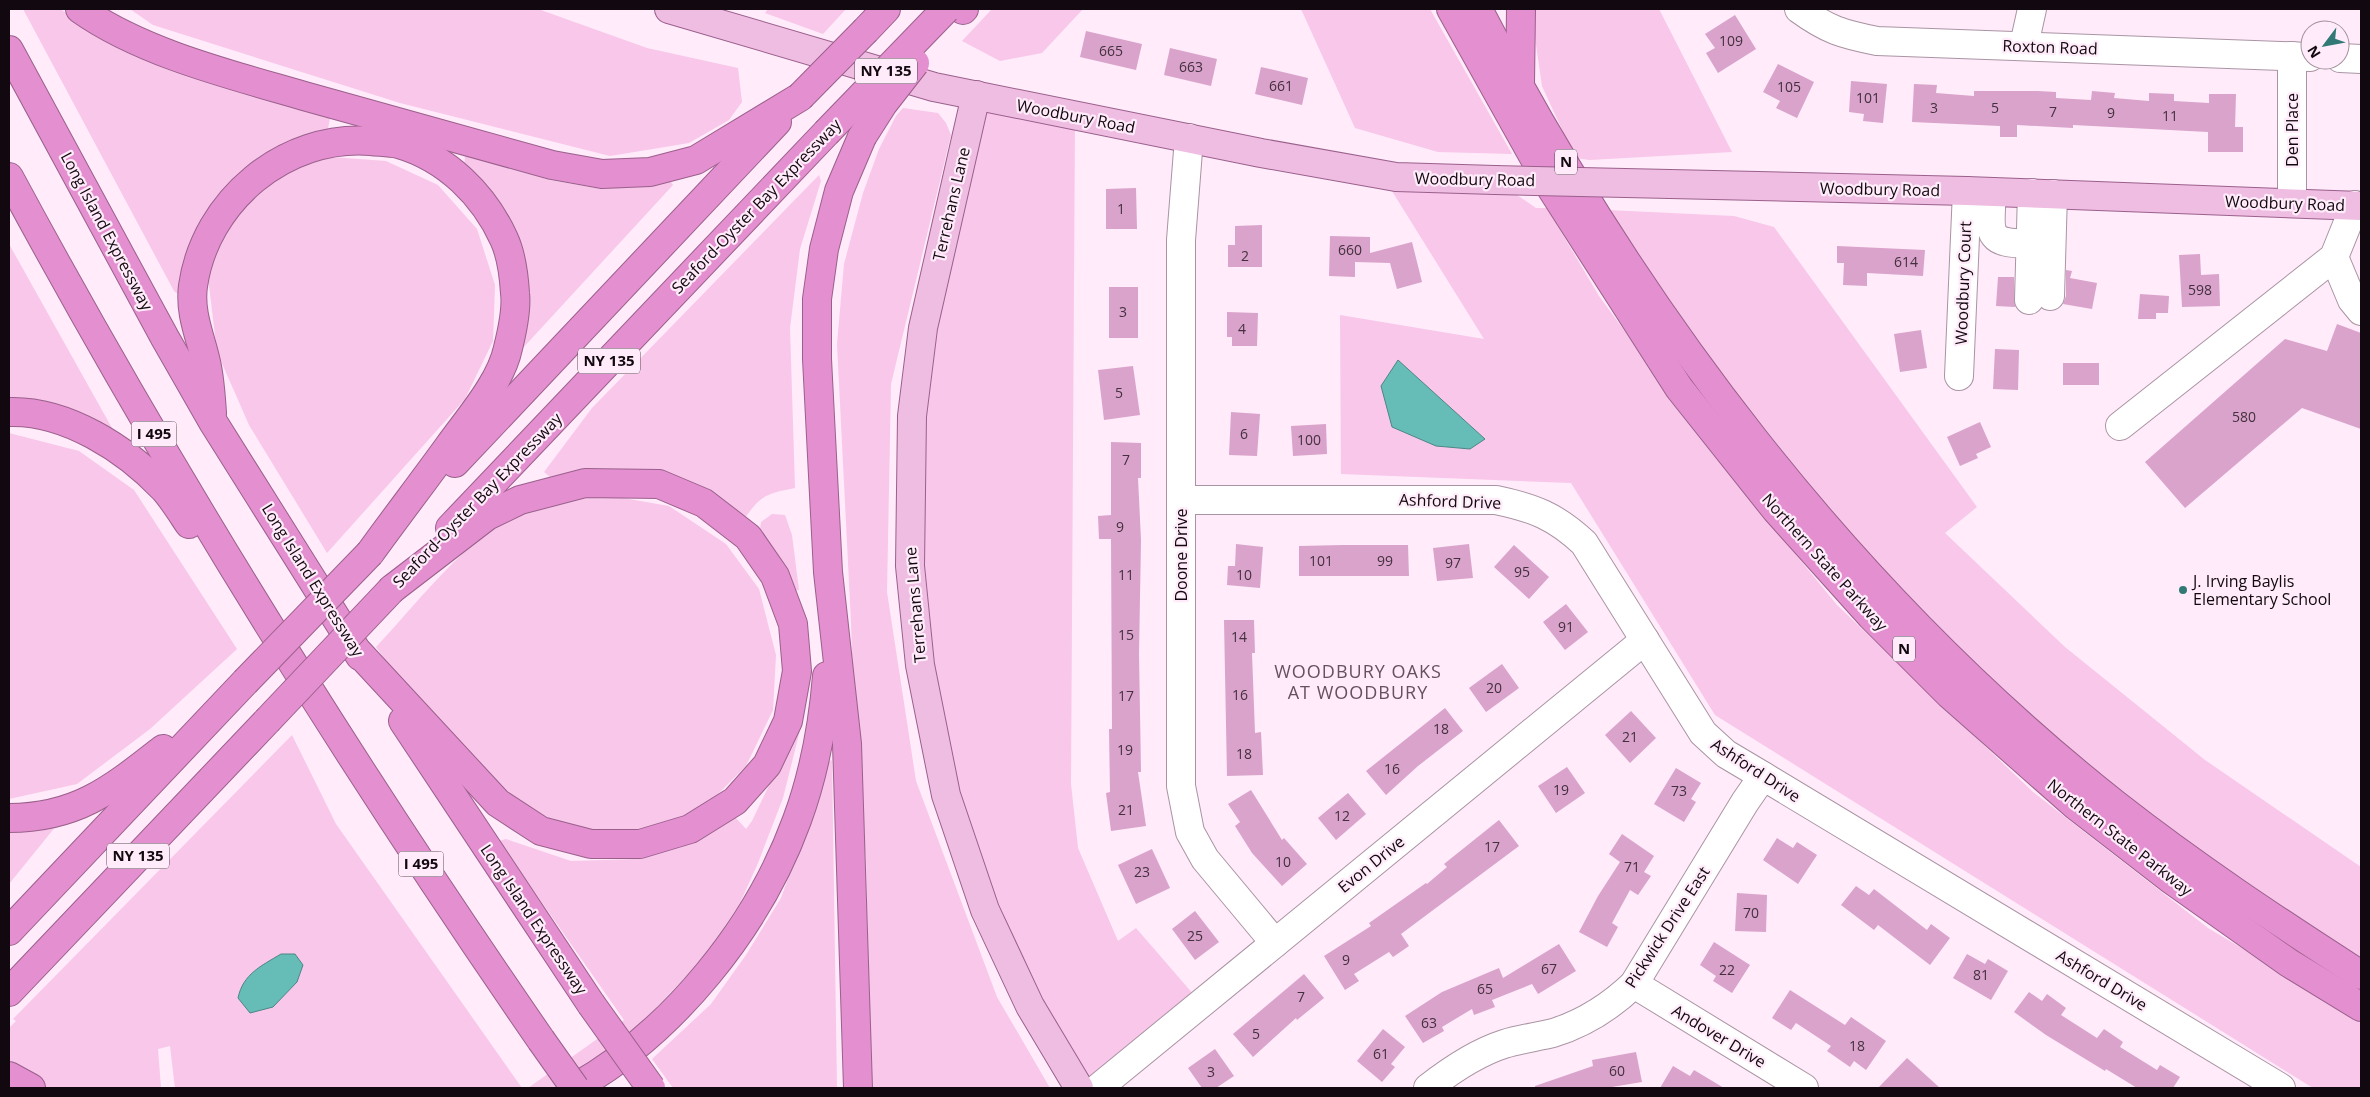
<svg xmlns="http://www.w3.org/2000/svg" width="2370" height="1097" font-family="'Open Sans',sans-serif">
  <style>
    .green { fill: #f8c7ea; fill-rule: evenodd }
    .water { fill: #66bcb7; stroke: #4c8685 }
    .building { fill: #daa3cb }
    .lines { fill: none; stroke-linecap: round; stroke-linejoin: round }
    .minor-casing { stroke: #aa94a4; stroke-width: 30 }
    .major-casing { stroke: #9a608c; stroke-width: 30 }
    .highway-casing { stroke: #9a608c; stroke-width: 30 }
    .minor { stroke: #fff; stroke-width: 28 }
    .major { stroke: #efbce2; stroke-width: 28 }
    .highway { stroke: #e48fcf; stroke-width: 28 }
    .major-bridge-casing { stroke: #9a608c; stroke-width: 30; stroke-linecap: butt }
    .highway-bridge-casing { stroke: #9a608c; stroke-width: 30; stroke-linecap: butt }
    .major-bridge { stroke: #efbce2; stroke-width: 28 }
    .highway-bridge { stroke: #e48fcf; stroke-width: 28 }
    .poi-dot { fill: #307975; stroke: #ffebf9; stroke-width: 2 }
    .labels { text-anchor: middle; stroke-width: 4.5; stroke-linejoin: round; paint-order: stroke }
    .number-label { font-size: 14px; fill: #43303e }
    .shield { fill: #ffebf9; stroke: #584d55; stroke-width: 1 }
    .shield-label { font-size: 15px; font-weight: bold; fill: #11090f }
    .street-label { font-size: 16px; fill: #11090f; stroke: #ffebf9 }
    .poi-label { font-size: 16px; fill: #11090f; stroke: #ffebf9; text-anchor: start }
    .neighbourhood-label { font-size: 18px; letter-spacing: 1px; fill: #65515f; stroke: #ffebf9 }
  </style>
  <rect width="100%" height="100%" fill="#ffebf9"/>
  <!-- green -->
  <g class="green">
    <path d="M23,9H60L122,47L331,113L327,134L279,148L231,181L197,228L186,258L179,295L174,291Z"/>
    <path d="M130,9H538L647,48L738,68L742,102L729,120L689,143L610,156L400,103L153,25Z"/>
    <path d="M768,9H846L823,34L765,13Z"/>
    <path d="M992,9H1083L1042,53L1000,61L962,41Z"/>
    <path d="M1301,9H1430L1512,154L1438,152L1355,128Z"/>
    <path d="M1535,9H1659L1732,152L1590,160L1575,158L1542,86L1533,24Z"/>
    <path d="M976,95L1075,115L1071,784L1078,848L1118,941L1136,928L1194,995L1087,1083L1037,1005L955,797L924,656L920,436L952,203Z"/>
    <path d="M903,108L938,113L946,123L951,135L891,384L887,592L916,781L997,997L1050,1088H871L866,858L856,785L851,622L837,344L844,264L863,193L879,149L896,116Z"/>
    <path d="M465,154L549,180L602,189L669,179L673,185L510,362L521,292L464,174Z"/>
    <path d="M331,157L386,161L438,185L477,229L495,285L493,341L465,399L327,553L249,425L217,352L208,277L230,219L276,175Z"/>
    <path d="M819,175L821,181L800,249L790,328L795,488C763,494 759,497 741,524L590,470L550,477L544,472L592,408Z"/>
    <path d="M1382,175L1495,180L1536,208H1547L1599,296L1722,464L1837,605L2033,792L2208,928L2361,1019V1088H2313L1715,715L1571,483L1341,474L1340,315L1484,339ZM1460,416L1484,438L1470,449L1436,446L1392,427Z"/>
    <path d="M1607,210L1734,216L1774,227L1977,507L1945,533L2065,647L2205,760L2361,867V965L2145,814L1982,671L1847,533L1703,358Z"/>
    <path d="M9,244L117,437L9,405Z"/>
    <path d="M9,433L79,451L134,490L237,649L150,729L77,784L9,799Z"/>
    <path d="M606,495L669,506L726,544L759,589L776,655L773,710L746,766L707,805L649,832L599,836L547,824L499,797L417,705L376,647C414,607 459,547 507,520C537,503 573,501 606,495Z"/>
    <path d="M772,514L785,515L792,535L799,590L785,591L759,537L761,522Z"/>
    <path d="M801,690V726L783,798L758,863L740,903L704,958L644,1020L605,1056L556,1088H528L624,1020L499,841L506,839L571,861L635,859L693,840L735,817L746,829L752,821L790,741Z"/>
    <path d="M292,735L336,824L522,1088H175L170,1046L158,1049L161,1088H45L9,1064V1028L16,1021L13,1019Z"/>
    <path d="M832,760L837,1088H673L652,1059L711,1004L746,955L781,898L807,826L827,762Z"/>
    <path d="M9,826H56L9,884Z"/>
  </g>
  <!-- water -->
  <g class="water">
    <path d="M1398,360L1485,439L1470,449L1436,446L1392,427L1381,386Z"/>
    <path d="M281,954H295L303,965L297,982L273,1007L250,1013L238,998C243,974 261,966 281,954Z"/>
  </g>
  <!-- building -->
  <g class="building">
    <path d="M1735,15L1756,49L1718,73L1706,53L1715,48L1705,34Z"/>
    <path d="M1086,31L1142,44L1136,70L1080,57Z"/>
    <path d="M1170,48L1217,59L1211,86L1164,75Z"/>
    <path d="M1778,64L1814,82L1797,118L1776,108L1780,101L1763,92Z"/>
    <path d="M1261,67L1308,78L1302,105L1255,94Z"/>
    <path d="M1851,81L1887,84L1883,123L1863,121L1864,114L1849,112Z"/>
    <path d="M1914,84L1937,85L1936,93L1974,96V91H2038L2056,92V98L2091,100L2092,91L2115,93L2114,98L2149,101V93L2174,94V101L2209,103V94H2236L2235,127H2243V152H2208V132L2073,125V128L2017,125V137H2000V126L1912,122Z"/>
    <path d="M1136,188L1137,229H1106V189Z"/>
    <path d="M1262,225V267H1228V245H1235V226Z"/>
    <path d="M1330,236L1370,237V253L1412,242L1422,282L1397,289L1390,263L1355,262V277L1329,276Z"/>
    <path d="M1837,246L1925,250L1923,276L1867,273V286L1843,285L1844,263H1837Z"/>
    <path d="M2200,254L2201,275L2219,274L2220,306L2182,307L2179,255Z"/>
    <path d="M2066,270L2072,271L2070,278L2097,283L2092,309L2063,304L2066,296Z"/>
    <path d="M1998,277H2014L2015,307L1996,306Z"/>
    <rect x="1109" y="287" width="29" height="51"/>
    <path d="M2140,294L2169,296L2168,313H2156V319H2138Z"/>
    <path d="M1227,312L1258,313L1257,346H1232V337H1227Z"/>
    <path d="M2337,324L2361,333V429L2302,408L2185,508L2145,462L2285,339L2327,351Z"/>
    <path d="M1921,330L1927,368L1900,372L1894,334Z"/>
    <path d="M1995,349L2019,350L2018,390L1993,389Z"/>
    <rect x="2063" y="363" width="36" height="22"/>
    <path d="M1133,366L1140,415L1104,420L1098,370Z"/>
    <path d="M1231,412L1260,414L1257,456L1229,455Z"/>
    <path d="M1980,422L1991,447L1976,454L1978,458L1960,466L1947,437Z"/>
    <path d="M1326,424L1327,454L1293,456L1291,426Z"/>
    <path d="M1111,442L1141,443V478H1138L1141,540L1139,654L1141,772H1138L1146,826L1111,831L1106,793L1110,792L1109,729H1112L1111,539H1099L1098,516L1111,515Z"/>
    <path d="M1236,544L1263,547L1260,588L1227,585L1228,566H1235Z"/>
    <path d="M1469,544L1473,578L1437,581L1433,548Z"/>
    <path d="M1343,545H1408L1409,576H1299V546Z"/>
    <path d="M1514,545L1549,577L1529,599L1494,567Z"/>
    <path d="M1566,604L1588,632L1565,650L1543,622Z"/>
    <path d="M1224,620H1254L1255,653H1252L1255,733L1261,732L1263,775L1227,776Z"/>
    <path d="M1502,664L1519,688L1486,712L1469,688Z"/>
    <path d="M1445,708L1463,731L1418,766L1386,795L1366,771Z"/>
    <path d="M1631,711L1656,738L1630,763L1605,735Z"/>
    <path d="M1567,767L1585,793L1556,813L1538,786Z"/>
    <path d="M1676,768L1701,783L1691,799L1696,802L1684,822L1654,804Z"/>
    <path d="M1251,790L1282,840L1284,838L1307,864L1282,886L1252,853L1235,826L1240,822L1228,804Z"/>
    <path d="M1348,793L1366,814L1336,840L1318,818Z"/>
    <path d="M1499,820L1519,846L1401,934L1409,946L1393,957L1389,952L1354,974L1359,981L1345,990L1324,956L1371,926L1369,923L1426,883L1427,884L1447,867L1444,864Z"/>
    <path d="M1622,834L1654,856L1644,872L1651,876L1638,895L1630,890L1612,923L1618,927L1607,947L1579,932L1598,896L1620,862L1609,854Z"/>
    <path d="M1777,838L1793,848L1797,842L1817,855L1798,884L1763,860Z"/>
    <path d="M1152,849L1170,888L1136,904L1118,865Z"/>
    <path d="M1856,886L1869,895L1874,889L1927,930L1931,924L1950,938L1930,965L1878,925L1874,930L1841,905Z"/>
    <path d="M1737,893L1767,895L1766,932L1735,931Z"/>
    <path d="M1195,911L1219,942L1195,960L1172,929Z"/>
    <path d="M1714,942L1750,965L1732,993L1713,981L1716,976L1700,965Z"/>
    <path d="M1559,944L1576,971L1538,994L1532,984L1492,1000L1495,1007L1474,1015L1472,1009L1442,1027L1444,1031L1423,1043L1405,1016L1442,992L1499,968L1503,978Z"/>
    <path d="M1967,954L1985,964L1988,959L2008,971L1991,1000L1953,978Z"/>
    <path d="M1304,974L1324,998L1297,1020L1296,1018L1253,1057L1233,1034Z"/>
    <path d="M1790,990L1845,1025L1851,1017L1886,1041L1866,1070L1854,1061L1850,1067L1827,1051L1831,1046L1796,1023L1791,1030L1772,1018Z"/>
    <path d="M2029,992L2042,1001L2047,994L2066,1008L2061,1015L2097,1038L2104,1029L2123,1042L2120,1047L2157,1070L2160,1065L2180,1077L2173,1088H2137L2106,1069L2105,1071L2046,1035L2014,1012Z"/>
    <path d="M1383,1029L1405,1047L1391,1064L1395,1067L1382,1082L1357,1061Z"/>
    <path d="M1215,1049L1234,1076L1216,1088H1202L1188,1068Z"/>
    <path d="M1636,1052L1642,1082L1606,1088H1535V1086L1593,1066L1592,1060Z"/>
    <path d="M1907,1058L1940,1088H1878Z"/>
    <path d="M1673,1066L1690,1076L1694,1070L1724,1088H1660Z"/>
  </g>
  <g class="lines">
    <defs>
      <g id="minor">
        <path d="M1799,9C1828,30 1842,34 1877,41L2310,57"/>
        <path d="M2024,45L2032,9"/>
        <path d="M2340,58L2361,59"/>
        <path d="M1189,138L1181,240V786L1190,832L1205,859L1275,943"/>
        <path d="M1992,192C1990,232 1984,245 2031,243"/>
        <path d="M2292,203V56"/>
        <path d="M2334,257L2352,300L2361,311"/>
        <path d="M2050,296L2053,194"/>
        <path d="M2029,300L2032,193"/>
        <path d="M1959,376L1967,191"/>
        <path d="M2120,426L2334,257L2355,205"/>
        <path d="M1181,500H1496C1534,508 1555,516 1584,543L1703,733L1726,754L1763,776L2281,1088"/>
        <path d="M1634,984L1804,1088"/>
        <path d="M1098,1088L1645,640"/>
        <path d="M1428,1088C1451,1070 1476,1053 1504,1044C1520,1039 1537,1037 1553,1033C1585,1023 1610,1007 1634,984L1745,802L1763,776"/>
      </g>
      <g id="major">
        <path d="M669,9L934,87L1261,153L1396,177L1495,180"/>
        <path d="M976,95L923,328L912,416L910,566L920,665L946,795L985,910L1030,1006L1079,1088"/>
        <path d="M1670,184L1967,191L2361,206"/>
      </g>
      <g id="highway">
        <path d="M80,9C142,53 232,75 304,96C387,119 469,142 552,165L602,174L650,172L696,160L800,97"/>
        <path d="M1451,9L1551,188L1679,388L1776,510L1871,616L1949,694L2076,806L2169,878L2289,963L2361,1007"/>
        <path d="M1478,9C1636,312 1846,591 2115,804C2194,866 2277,921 2361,975"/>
        <path d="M963,10L964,9"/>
        <path d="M866,30L886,9"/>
        <path d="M9,50L165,338L213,422L360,656"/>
        <path d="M1520,83L1521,9"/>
        <path d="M9,177C169,474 349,762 541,1040"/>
        <path d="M9,412C66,410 126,449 164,489C173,499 181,512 189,524"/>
        <path d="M212,413C211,398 210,382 207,367C202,340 189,315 193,286C205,201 285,134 371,141C380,142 390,142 399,144C447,158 484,195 504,239C511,254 514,277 515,293C517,309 512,332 508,348C501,382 469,418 449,446C423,482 396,517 370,553"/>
        <path d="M455,463L777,122"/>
        <path d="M450,528L826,133"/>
        <path d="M359,653L498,803L541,831L591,844H640L690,829L735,801L767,765L788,721L797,671L793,624L775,576L748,537L704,503L659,484L585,483L520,500L487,516L392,589"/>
        <path d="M403,721L591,1004"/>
        <path d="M9,818C77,818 112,789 163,749"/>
        <path d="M9,931L245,682"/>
        <path d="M9,992L267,721"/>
        <path d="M9,1076L31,1088"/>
        <path d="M574,1088C673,1033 758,927 797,820C814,774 823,725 827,676"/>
        <path d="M858,1088L847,744L828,572L817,359V299L824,249L839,191L862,137"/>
      </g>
    </defs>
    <!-- minor casing -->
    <use href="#minor" class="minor-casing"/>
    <!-- major casing -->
    <use href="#major" class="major-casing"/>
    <!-- highway casing -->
    <use href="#highway" class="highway-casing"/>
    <!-- minor -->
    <use href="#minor" class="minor"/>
    <!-- major -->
    <use href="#major" class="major"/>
    <!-- highway -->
    <use href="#highway" class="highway"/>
    <defs>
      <path id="major-bridge" d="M1495,180L1670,184"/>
      <g id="highway-bridge">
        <path d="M800,97L866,30"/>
        <path d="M826,133L946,9"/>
        <path d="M862,137L883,104L915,63"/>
        <path d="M245,682L370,553"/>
        <path d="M267,721L392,589"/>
        <path d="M591,1004L651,1088"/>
        <path d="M541,1040L575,1088"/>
      </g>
    </defs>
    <!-- major-bridge casing -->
    <use href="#major-bridge" class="major-bridge-casing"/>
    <!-- highway-bridge casing -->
    <use href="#highway-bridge" class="highway-bridge-casing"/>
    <!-- major-bridge -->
    <use href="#major-bridge" class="major-bridge"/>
    <!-- highway-bridge -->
    <use href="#highway-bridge" class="highway-bridge"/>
  </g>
  <!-- markers -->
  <circle class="poi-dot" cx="2183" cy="590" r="5"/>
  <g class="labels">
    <!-- number labels -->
    <g class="number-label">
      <text x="1731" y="46">109</text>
      <text x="1111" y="56">665</text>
      <text x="1191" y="72">663</text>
      <text x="1281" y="91">661</text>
      <text x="1789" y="92">105</text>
      <text x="1868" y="103">101</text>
      <text x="1934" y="113">3</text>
      <text x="1995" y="113">5</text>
      <text x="2053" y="117">7</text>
      <text x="2111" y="118">9</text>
      <text x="2170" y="121">11</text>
      <text x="1121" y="214">1</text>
      <text x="1350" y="255">660</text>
      <text x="1245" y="261">2</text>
      <text x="1906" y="267">614</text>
      <text x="2200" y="295">598</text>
      <text x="1123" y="317">3</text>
      <text x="1242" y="334">4</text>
      <text x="1119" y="398">5</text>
      <text x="2244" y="422">580</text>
      <text x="1244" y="439">6</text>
      <text x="1309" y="445">100</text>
      <text x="1126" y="465">7</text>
      <text x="1120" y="532">9</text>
      <text x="1321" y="566">101</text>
      <text x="1385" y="566">99</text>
      <text x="1453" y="568">97</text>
      <text x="1522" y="577">95</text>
      <text x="1126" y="580">11</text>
      <text x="1244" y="580">10</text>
      <text x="1566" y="632">91</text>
      <text x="1126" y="640">15</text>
      <text x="1239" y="642">14</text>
      <text x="1494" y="693">20</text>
      <text x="1240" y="700">16</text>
      <text x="1126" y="701">17</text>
      <text x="1441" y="734">18</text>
      <text x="1630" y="742">21</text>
      <text x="1125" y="755">19</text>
      <text x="1244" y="759">18</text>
      <text x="1392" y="774">16</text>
      <text x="1561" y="795">19</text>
      <text x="1679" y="796">73</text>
      <text x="1126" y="815">21</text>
      <text x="1342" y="821">12</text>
      <text x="1492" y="852">17</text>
      <text x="1283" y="867">10</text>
      <text x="1632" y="872">71</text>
      <text x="1142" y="877">23</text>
      <text x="1751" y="918">70</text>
      <text x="1195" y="941">25</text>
      <text x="1346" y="965">9</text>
      <text x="1549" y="974">67</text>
      <text x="1727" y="975">22</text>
      <text x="1981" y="980">81</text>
      <text x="1485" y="994">65</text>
      <text x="1301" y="1002">7</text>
      <text x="1429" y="1028">63</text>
      <text x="1256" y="1039">5</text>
      <text x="1857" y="1051">18</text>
      <text x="1381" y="1059">61</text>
      <text x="1617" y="1076">60</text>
      <text x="1211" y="1077">3</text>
    </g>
    <!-- shield labels -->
    <g class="shield">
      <rect x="855" y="58.5" width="62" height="25" rx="4"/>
      <rect x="1555" y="149.5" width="22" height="25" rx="4"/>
      <rect x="578" y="348.5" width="62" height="25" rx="4"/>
      <rect x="131.5" y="421.5" width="45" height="25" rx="4"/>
      <rect x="1893" y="636.5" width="22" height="25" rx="4"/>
      <rect x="107" y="843.5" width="62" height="25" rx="4"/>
      <rect x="398.5" y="851.5" width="45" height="25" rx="4"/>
    </g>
    <g class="shield-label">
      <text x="886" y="76">NY 135</text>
      <text x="1566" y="167">N</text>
      <text x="609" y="366">NY 135</text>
      <text x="154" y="439">I 495</text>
      <text x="1904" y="654">N</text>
      <text x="138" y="861">NY 135</text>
      <text x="421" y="869">I 495</text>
    </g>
    <!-- street labels -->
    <g class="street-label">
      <text transform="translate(2050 47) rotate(2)" y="6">Roxton Road</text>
      <text transform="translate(1076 116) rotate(11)" y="6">Woodbury Road</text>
      <text transform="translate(2292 130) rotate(-90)" y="6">Den Place</text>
      <text transform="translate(1475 179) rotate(1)" y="6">Woodbury Road</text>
      <text transform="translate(1880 189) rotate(1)" y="6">Woodbury Road</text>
      <text transform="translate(2285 203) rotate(2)" y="6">Woodbury Road</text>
      <text transform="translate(951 204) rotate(-77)" y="6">Terrehans Lane</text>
      <text transform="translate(756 206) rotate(-46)" y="6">Seaford-Oyster Bay Expressway</text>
      <text transform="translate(107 231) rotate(62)" y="6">Long Island Expressway</text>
      <text transform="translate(1963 283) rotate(-88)" y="6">Woodbury Court</text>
      <text transform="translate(477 500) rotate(-46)" y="6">Seaford-Oyster Bay Expressway</text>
      <text transform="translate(1450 501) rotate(2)" y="6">Ashford Drive</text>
      <text transform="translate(1181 555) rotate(-90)" y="6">Doone Drive</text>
      <text transform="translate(1825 562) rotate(48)" y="6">Northern State Parkway</text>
      <text transform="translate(313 580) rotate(58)" y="6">Long Island Expressway</text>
      <text transform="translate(915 605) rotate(-95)" y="6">Terrehans Lane</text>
      <text transform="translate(1756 770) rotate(33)" y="6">Ashford Drive</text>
      <text transform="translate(2120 837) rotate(38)" y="6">Northern State Parkway</text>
      <text transform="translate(1371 864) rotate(-39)" y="6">Evon Drive</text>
      <text transform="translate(534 919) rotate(56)" y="6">Long Island Expressway</text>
      <text transform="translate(1667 927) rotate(-57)" y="6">Pickwick Drive East</text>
      <text transform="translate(2102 980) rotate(31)" y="6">Ashford Drive</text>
      <text transform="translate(1719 1036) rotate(31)" y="6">Andover Drive</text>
    </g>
    <!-- poi labels -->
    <g class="poi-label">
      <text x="2193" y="587">J. Irving Baylis<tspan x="2193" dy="18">Elementary School</tspan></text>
    </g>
    <!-- neighbourhood labels -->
    <g class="neighbourhood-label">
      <text x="1358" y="678">WOODBURY OAKS<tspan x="1358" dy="21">AT WOODBURY</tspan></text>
    </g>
  </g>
  <!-- border -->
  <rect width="2370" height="1097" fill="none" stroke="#11090f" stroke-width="20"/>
  <!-- north arrow -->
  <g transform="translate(2325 45) rotate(238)"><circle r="24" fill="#ffebf9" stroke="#a0919b"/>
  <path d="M0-4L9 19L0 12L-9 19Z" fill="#307975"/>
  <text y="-8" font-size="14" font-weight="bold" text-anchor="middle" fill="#11090f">N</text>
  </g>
</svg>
